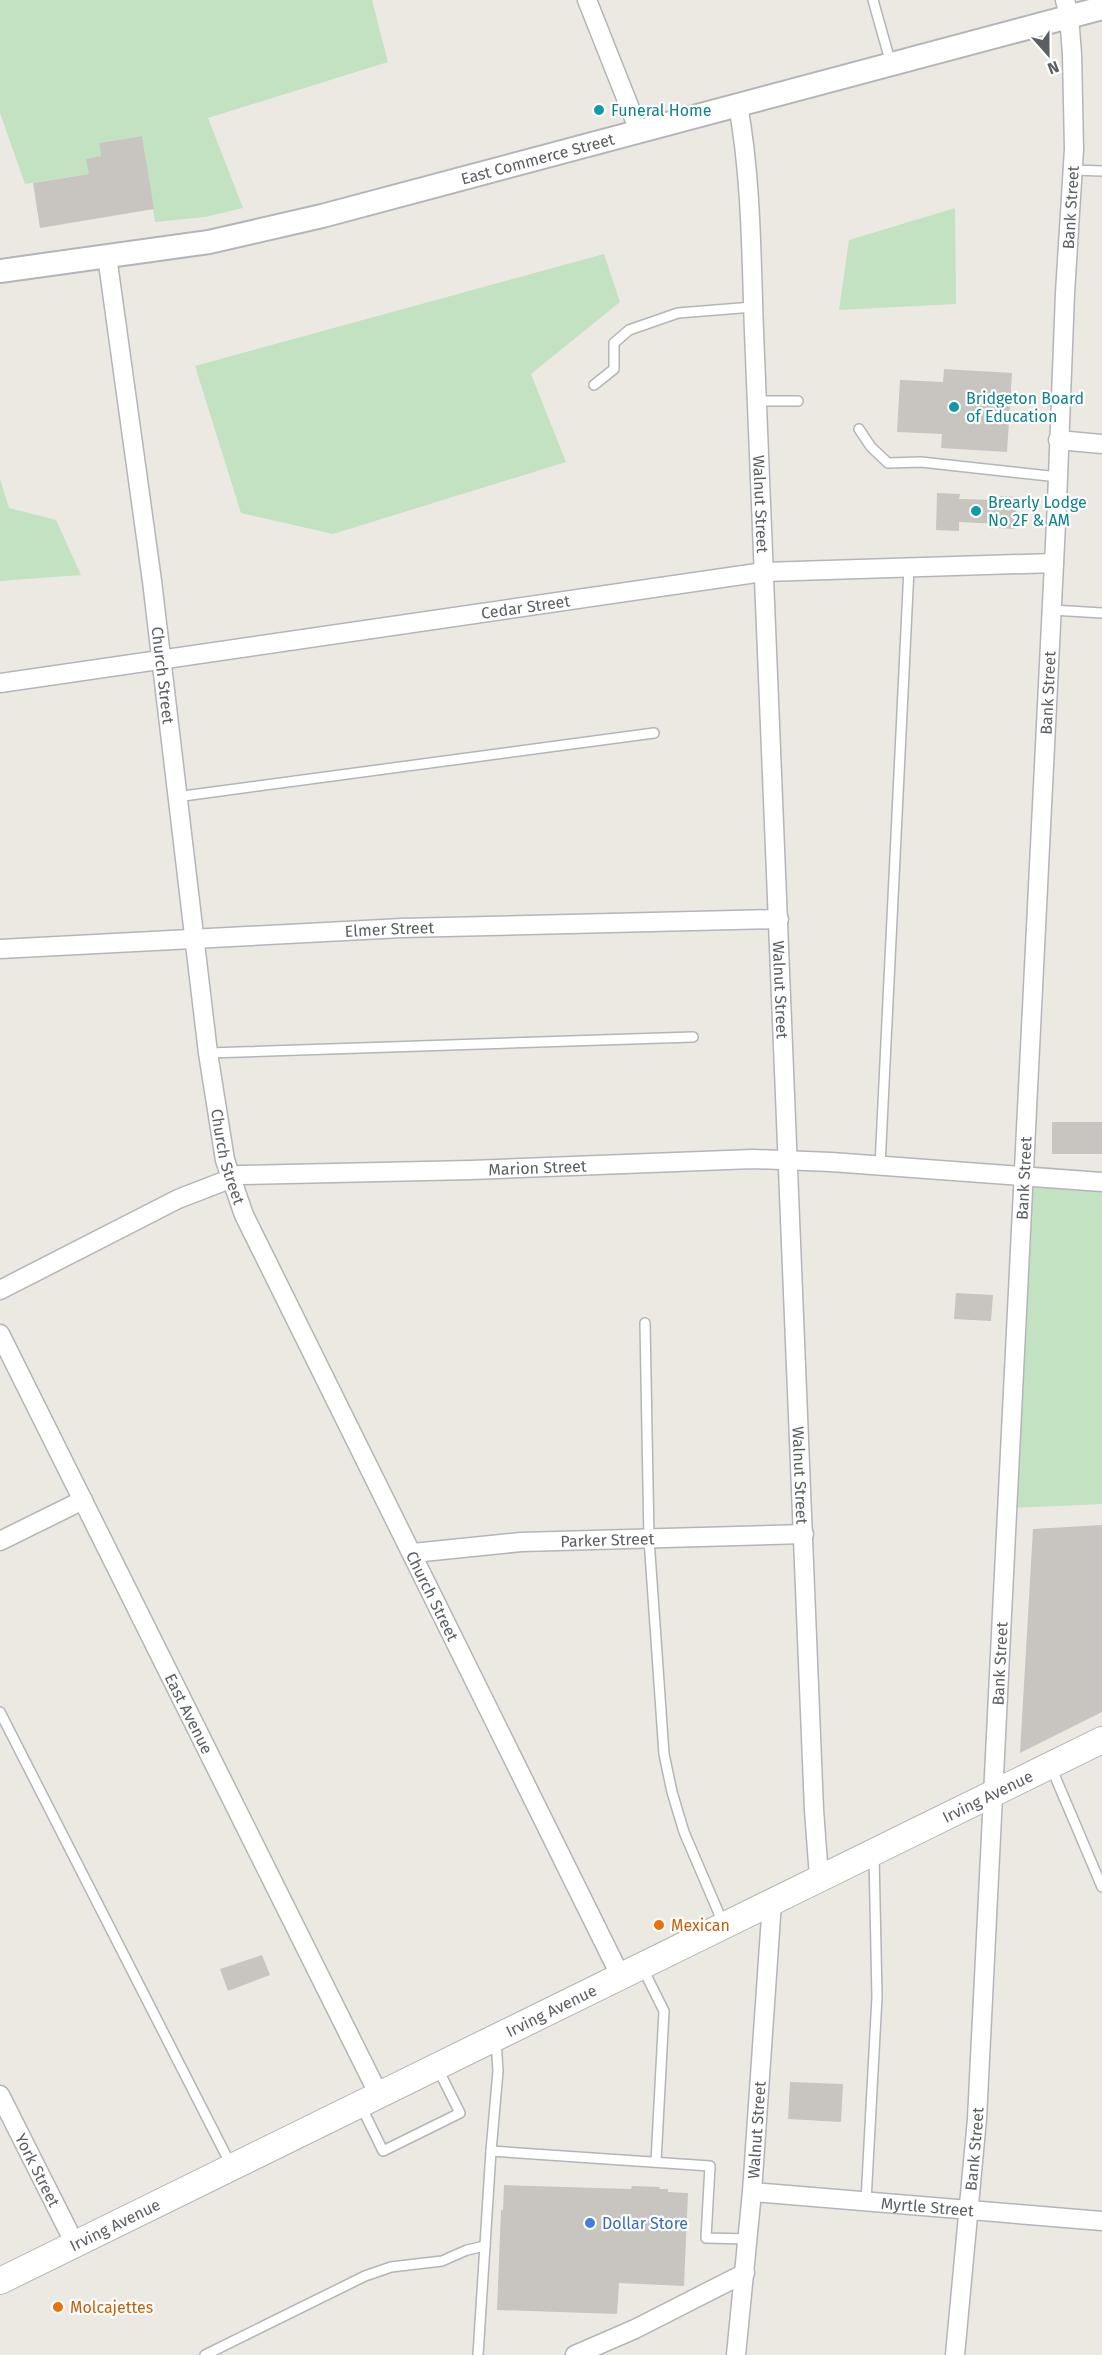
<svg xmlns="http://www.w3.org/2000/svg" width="1102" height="2355" font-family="'Fira Sans',sans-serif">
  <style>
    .green { fill: #c3e2c1 }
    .building { fill: #c8c4bf }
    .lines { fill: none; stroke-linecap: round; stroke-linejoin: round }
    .service-casing { stroke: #b3b5b9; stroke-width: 12 }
    .minor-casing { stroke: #b3b5b9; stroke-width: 21 }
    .tertiary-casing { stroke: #b3b5b9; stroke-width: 26 }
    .secondary-casing { stroke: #b2b5b9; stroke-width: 28 }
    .service { stroke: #fff; stroke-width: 9 }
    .minor { stroke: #fff; stroke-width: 18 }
    .tertiary { stroke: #fff; stroke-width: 22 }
    .secondary { stroke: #fff; stroke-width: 26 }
    .culture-dot { fill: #0f9aa8; stroke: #fff; stroke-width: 2 }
    .food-dot { fill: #e8710a; stroke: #fff; stroke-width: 2 }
    .shop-dot { fill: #3f7fe0; stroke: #fff; stroke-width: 2 }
    .labels { text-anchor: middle; stroke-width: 4.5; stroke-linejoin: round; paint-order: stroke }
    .culture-label { font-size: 16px; fill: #0d838f; stroke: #fff; text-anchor: start }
    .street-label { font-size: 16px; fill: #5b5f62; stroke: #fff }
    .food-label { font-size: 16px; fill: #c56008; stroke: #fff; text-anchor: start }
    .shop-label { font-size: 16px; fill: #366cbe; stroke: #fff; text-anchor: start }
  </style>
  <rect width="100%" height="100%" fill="#ece9e2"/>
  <!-- green -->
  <g class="green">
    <path d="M0,0H372L388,62L208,118L243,208L205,217L155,222L142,136L99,143L101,156L89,174L25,184L0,113Z"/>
    <path d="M955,208L956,304L839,310L849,240Z"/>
    <path d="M604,254L620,302L531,374L566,462L333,534L241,513L195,366Z"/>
    <path d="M0,479L9,508L56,520L81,575L0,581Z"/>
    <path d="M1025,1176L1102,1182V1504L1008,1508Z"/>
  </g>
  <!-- building -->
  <g class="building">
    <path d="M142,136L154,209L40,228L33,183L89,174L86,159L101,156L99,143Z"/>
    <path d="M944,369L1012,373L1007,452L941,448L942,434L897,432L900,380L943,382Z"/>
    <path d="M937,493L960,494L959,499L1000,500V496L1017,497L1015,529L999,528L1000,524L959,522V531L936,530Z"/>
    <rect x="1052" y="1122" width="50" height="32"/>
    <path d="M956,1293L993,1295L991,1321L954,1319Z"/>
    <path d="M1102,1525V1712L1020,1753L1033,1529Z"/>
    <path d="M262,1955L270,1975L228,1991L220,1969Z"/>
    <path d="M790,2082L843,2084L841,2122L788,2119Z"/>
    <path d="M504,2185L631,2189L632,2186L660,2187L659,2189H668V2192L688,2193L684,2286L619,2283L617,2314L497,2310L501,2210H503Z"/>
  </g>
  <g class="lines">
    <defs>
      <g id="service">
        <path d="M873,0L891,64"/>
        <path d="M1073,170L1102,171"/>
        <path d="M594,385L614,369V343L629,330L678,313L753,307"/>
        <path d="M757,401H798"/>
        <path d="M859,429L871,447L888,463L921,462L1058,477"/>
        <path d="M1052,610L1102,613"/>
        <path d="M176,797L654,733"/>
        <path d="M208,1053L693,1037"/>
        <path d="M880,1166L909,568"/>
        <path d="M645,1323L649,1539L664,1754L672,1792L684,1832L723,1923"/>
        <path d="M0,1712L231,2165"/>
        <path d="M1051,1767L1102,1887"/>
        <path d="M643,1969L664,2011L656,2162"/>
        <path d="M361,2106L383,2151L460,2113L438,2069"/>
        <path d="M491,2151L498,2071L496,2040"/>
        <path d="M866,2201L877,1997L874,1856"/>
        <path d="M205,2355L365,2276L391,2267L442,2261L467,2250L485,2246"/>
        <path d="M478,2355L491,2151L710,2166L706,2238L748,2239"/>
      </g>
      <g id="minor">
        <path d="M587,0L639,131"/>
        <path id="s1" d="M738,105C753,187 751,273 755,356L814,1810L819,1877"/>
        <path id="s2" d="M107,256L152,581L208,1053L225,1160L244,1215L620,1975"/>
        <path d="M1058,440L1102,444"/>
        <path id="s3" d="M0,683L764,572L1054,563"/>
        <path id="s4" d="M0,949L402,928L779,919"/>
        <path id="s5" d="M0,1290L178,1199L240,1175L471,1170L753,1159L831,1162L1102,1182"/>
        <path id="s6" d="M0,1334L379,2095"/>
        <path d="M0,1541L83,1500"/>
        <path id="s7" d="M413,1553L521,1542L804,1534"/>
        <path id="s8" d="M0,2095L75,2244"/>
        <path id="s9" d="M752,2192L1102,2221"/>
        <path d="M575,2355L635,2329L745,2273"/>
        <path id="s10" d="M736,2355L752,2192L772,1902"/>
        <path id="s11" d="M955,2355L977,2119L1057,503L1065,293L1074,149L1072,54L1069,16L1065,0"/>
      </g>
      <g id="tertiary">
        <path id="s12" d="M0,271L209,242L322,216L1102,8"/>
      </g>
      <g id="secondary">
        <path id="s13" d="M0,2281L1102,1740"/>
      </g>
    </defs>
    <!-- service casing -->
    <use href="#service" class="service-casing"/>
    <!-- minor casing -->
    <use href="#minor" class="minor-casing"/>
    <!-- tertiary casing -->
    <use href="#tertiary" class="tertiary-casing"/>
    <!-- secondary casing -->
    <use href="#secondary" class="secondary-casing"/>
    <!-- service -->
    <use href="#service" class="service"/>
    <!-- minor -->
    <use href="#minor" class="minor"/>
    <!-- tertiary -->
    <use href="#tertiary" class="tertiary"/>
    <!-- secondary -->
    <use href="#secondary" class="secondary"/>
  </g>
  <!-- markers -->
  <g class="culture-dot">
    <circle cx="599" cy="110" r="6"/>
    <circle cx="954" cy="407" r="6"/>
    <circle cx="976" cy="511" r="6"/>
  </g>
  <g class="food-dot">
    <circle cx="659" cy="1925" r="6"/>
    <circle cx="58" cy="2307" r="6"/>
  </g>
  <circle class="shop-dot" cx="590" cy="2223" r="6"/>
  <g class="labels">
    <!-- culture labels -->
    <g class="culture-label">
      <text x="611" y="116">Funeral Home</text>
      <text x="966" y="404">Bridgeton Board<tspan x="966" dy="18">of Education</tspan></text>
      <text x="988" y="508">Brearly Lodge<tspan x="988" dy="18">No 2F &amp; AM</tspan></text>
    </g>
    <!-- street labels -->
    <g class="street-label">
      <text dy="6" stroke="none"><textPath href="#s12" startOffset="550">East Commerce Street</textPath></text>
      <text dy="6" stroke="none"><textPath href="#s11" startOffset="2151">Bank Street</textPath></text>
      <text dy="6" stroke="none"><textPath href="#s1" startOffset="400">Walnut Street</textPath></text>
      <text dy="6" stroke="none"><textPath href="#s3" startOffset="531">Cedar Street</textPath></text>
      <text dy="6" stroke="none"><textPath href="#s2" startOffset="423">Church Street</textPath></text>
      <text dy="6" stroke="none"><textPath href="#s11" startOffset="1665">Bank Street</textPath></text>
      <text dy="6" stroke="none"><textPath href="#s4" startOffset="390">Elmer Street</textPath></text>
      <text dy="6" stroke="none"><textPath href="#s1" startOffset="886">Walnut Street</textPath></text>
      <text dy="6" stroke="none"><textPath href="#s2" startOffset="909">Church Street</textPath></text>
      <text dy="6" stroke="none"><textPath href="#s5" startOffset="564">Marion Street</textPath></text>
      <text dy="6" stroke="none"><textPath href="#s11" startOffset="1179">Bank Street</textPath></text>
      <text dy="6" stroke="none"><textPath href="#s1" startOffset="1372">Walnut Street</textPath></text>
      <text dy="6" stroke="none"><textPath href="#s7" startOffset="195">Parker Street</textPath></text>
      <text dy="6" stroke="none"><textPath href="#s2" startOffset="1395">Church Street</textPath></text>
      <text dy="6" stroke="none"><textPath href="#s11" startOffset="693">Bank Street</textPath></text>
      <text dy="6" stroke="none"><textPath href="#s6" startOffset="424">East Avenue</textPath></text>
      <text dy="6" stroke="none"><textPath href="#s13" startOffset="1100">Irving Avenue</textPath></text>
      <text dy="6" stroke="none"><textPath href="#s13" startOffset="614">Irving Avenue</textPath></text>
      <text dy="6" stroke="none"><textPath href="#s10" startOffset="226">Walnut Street</textPath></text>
      <text dy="6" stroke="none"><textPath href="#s11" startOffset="207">Bank Street</textPath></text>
      <text dy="6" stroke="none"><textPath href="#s8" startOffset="84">York Street</textPath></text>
      <text dy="6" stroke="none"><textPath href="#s9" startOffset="176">Myrtle Street</textPath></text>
      <text dy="6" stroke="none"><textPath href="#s13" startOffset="128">Irving Avenue</textPath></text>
    </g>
    <!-- food labels -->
    <g class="food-label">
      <text x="671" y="1931">Mexican</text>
      <text x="70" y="2313">Molcajettes</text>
    </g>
    <!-- shop labels -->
    <g class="shop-label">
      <text x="602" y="2229">Dollar Store</text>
    </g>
  </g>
  <!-- north arrow -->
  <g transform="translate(1048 54) rotate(159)" stroke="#ffffff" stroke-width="4.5" paint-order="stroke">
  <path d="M0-4.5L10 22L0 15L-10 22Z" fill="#5b5f62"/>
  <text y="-9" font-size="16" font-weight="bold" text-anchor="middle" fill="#5b5f62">N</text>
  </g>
</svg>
